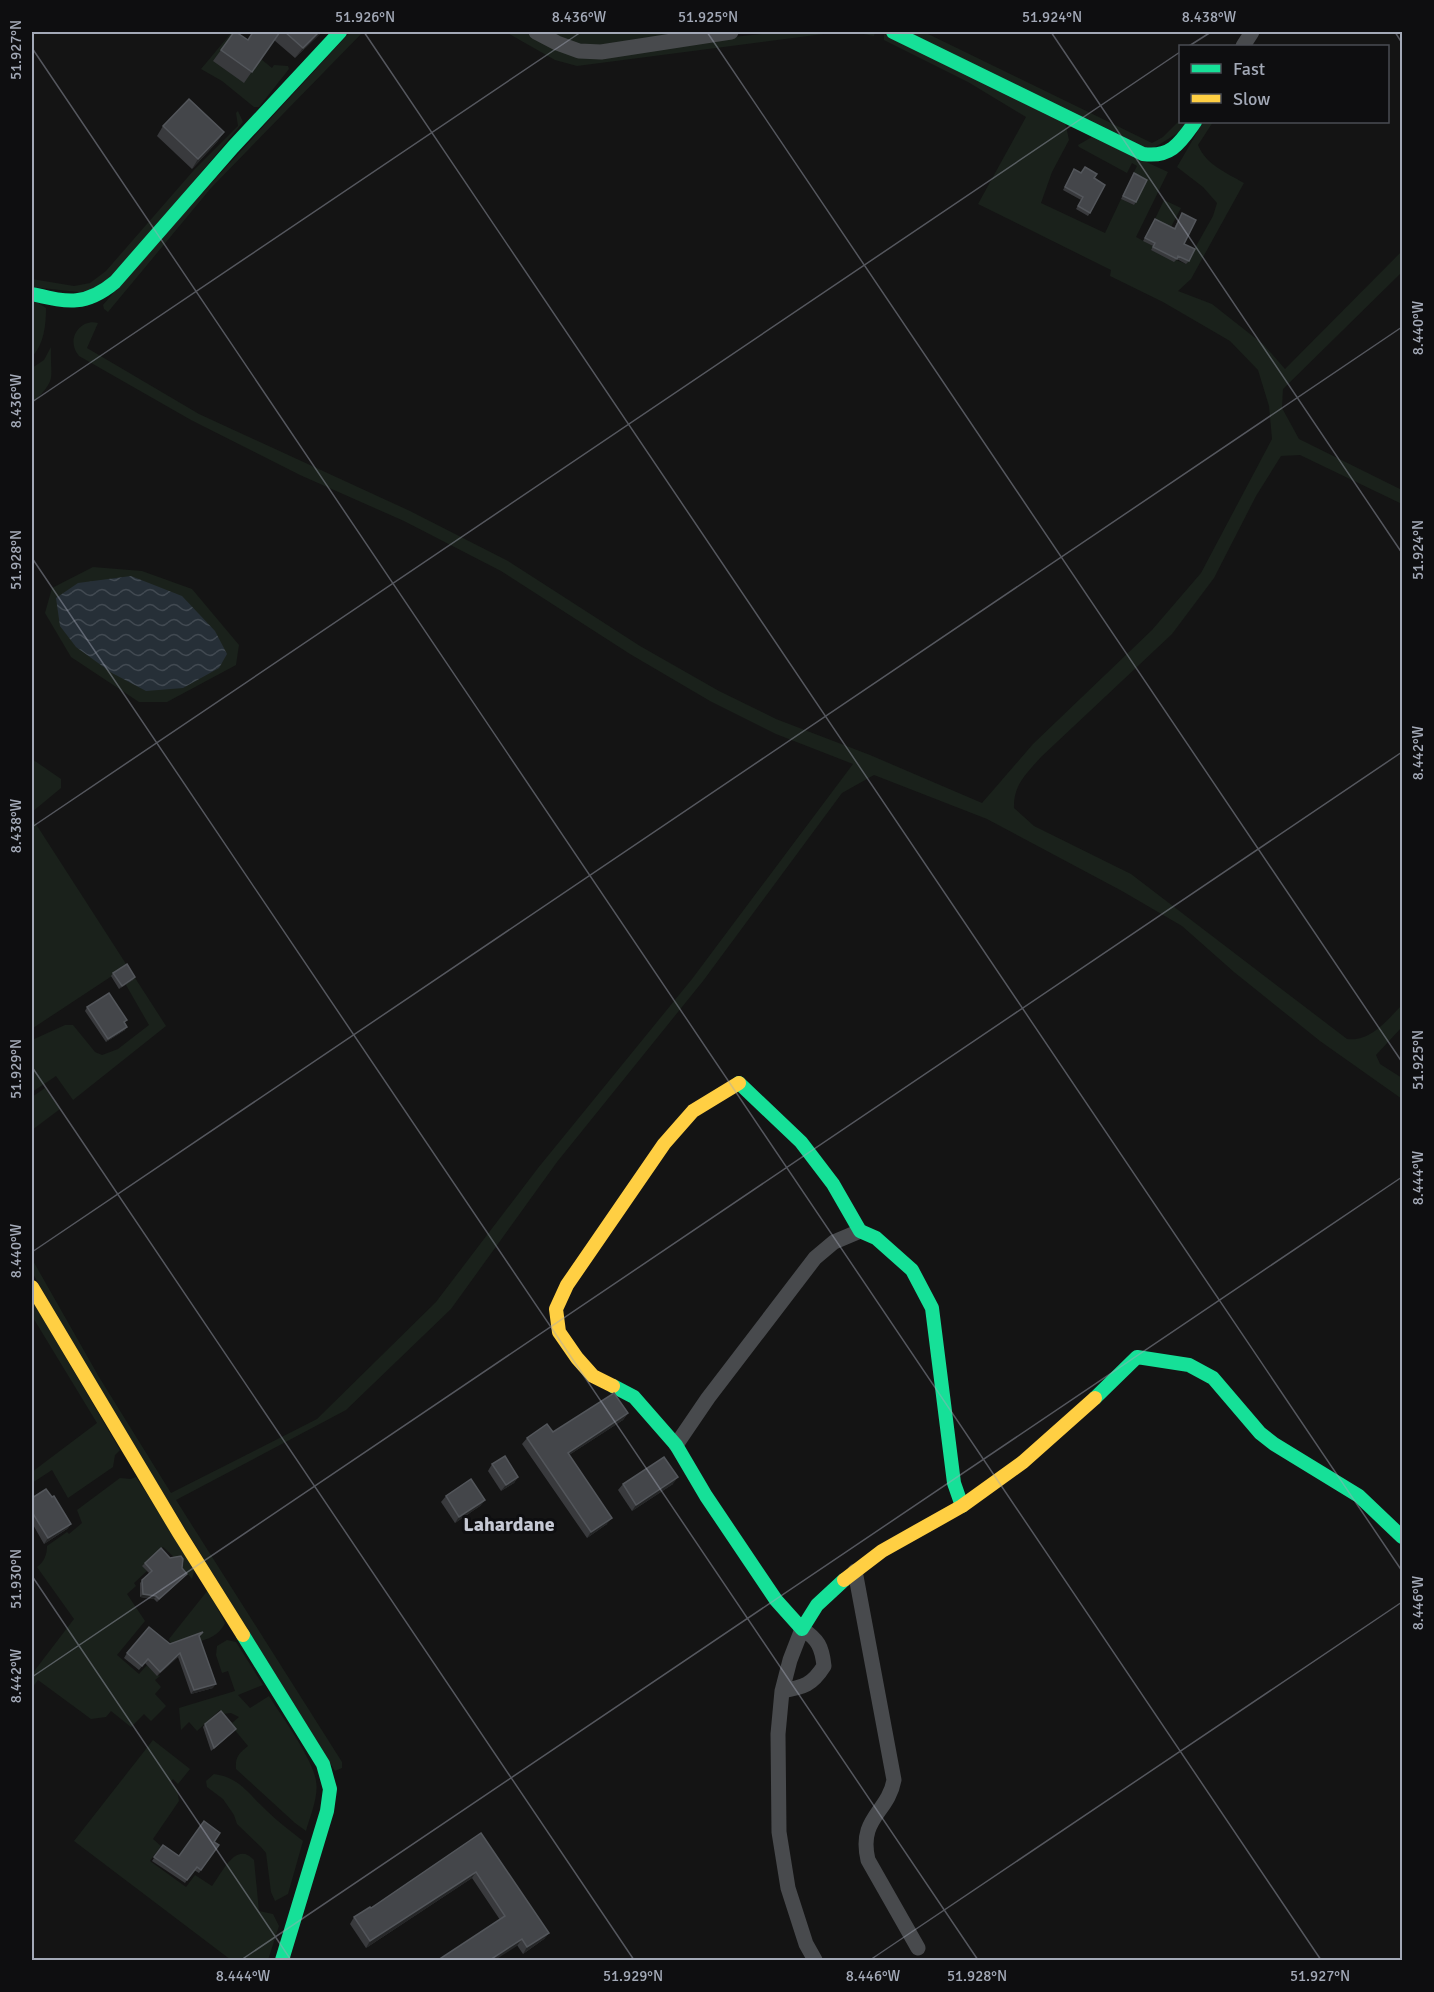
<svg xmlns="http://www.w3.org/2000/svg" width="1434" height="1992" font-family="Signika,sans-serif">
  <style>
    .green { fill: #1a211b }
    .water { fill: url(#water-waves) }
    .lines { fill: none; stroke-linecap: round; stroke-linejoin: round }
    .street { stroke: #484a4d; stroke-width: 15 }
    .fast { stroke: #16e098; stroke-width: 14 }
    .slow { stroke: #ffcf43; stroke-width: 14 }
    .wall { fill: #393a3d }
    .shaded-wall { fill: #252627 }
    .building { fill: #44464a; stroke: #53565b; stroke-width: 1.5 }
    .ticks { fill: none; stroke: #a3a9b7; stroke-width: 1.5; stroke-opacity: 0.45 }
    .labels { text-anchor: middle; stroke-width: 6; stroke-linejoin: round; paint-order: stroke }
    .quarter-label { font-size: 20px; font-weight: bold; fill: #c5c8d3; stroke: #0e0e10 }
    .neatline { fill: none; stroke: #a3a9b7; stroke-width: 2 }
    .ticks-label { font-size: 15px; text-anchor: middle; fill: #a3a9b7 }
  </style>
  <defs>
    <pattern id="water-waves" width="16" height="10" patternUnits="userSpaceOnUse" patternTransform="scale(1.5)"><rect width="16" height="10" fill="#262f37"/><path d="M0 5q4-4 8 0t8 0" fill="none" stroke="#424a52"/></pattern>
  </defs>
  <rect width="100%" height="100%" fill="#141414"/>
  <!-- green -->
  <g class="green">
    <path d="M232,32H239V35L227,42L214,61L261,59L272,68L274,65L288,66L289,69L259,107H254L222,81L201,69Z"/>
    <path d="M350,32H363L211,188L108,312L104,309L103,305L148,252Z"/>
    <path d="M506,32H527L555,48L714,39L781,32H875L874,36L853,32H839L577,66L555,60Z"/>
    <path d="M544,32H580L593,34L610,32H704L600,47L580,46Z"/>
    <path d="M906,32H924L1152,143L1163,137L1180,120V122H1189L1184,129L1149,151Z"/>
    <path d="M884,34L1065,121L1069,140L1052,172L1041,203L1105,233L1121,199L1134,205L1146,181L1133,174L1137,166L1132,163L1127,173L1079,147L1078,145L1092,137L1168,172L1136,237L1153,246L1151,250L1186,264L1213,216L1217,203L1203,187L1177,167L1203,122H1213L1198,145C1206,165 1227,173 1244,183L1191,279L1178,291L1212,304L1264,345L1285,369L1402,251V272L1283,389L1282,408L1299,439L1402,490V504L1300,455L1281,456L1256,496L1214,578L1172,634L1041,757C1027,773 1013,785 1014,808L1034,826L1131,874L1347,1039C1371,1042 1387,1020 1402,1005V1027L1376,1055L1380,1064L1402,1078V1099L1320,1041L1234,972L1182,926L1122,891L987,819L874,775L842,793L703,981L557,1162L451,1309L346,1410L176,1500L342,1762V1768L335,1771L93,1380L32,1272V1259L99,1377L171,1493L317,1419L436,1302L538,1168L692,979L853,764L776,734L710,701L630,654L501,571L404,521L300,475L191,420L79,356C65,340 80,318 98,323L87,348L199,414L410,511L508,561L640,646L719,691L776,719L870,755L982,803L1033,744L1152,630L1201,573L1272,439L1269,406L1258,370L1230,341L1163,302L1110,276L1111,270L978,204L1026,117L968,82L884,40Z"/>
    <path d="M238,111L243,122L114,277L87,293L32,287V279L74,286L90,283L106,271L194,170L238,126L236,113Z"/>
    <path d="M1164,200L1181,208L1171,227L1155,219Z"/>
    <path d="M32,299L46,308C46,325 44,344 32,357Z"/>
    <path d="M51,347C50,382 58,377 32,404V368L44,360Z"/>
    <path d="M93,567L142,571L192,589L239,645L236,665L167,702H139L71,657L45,613L52,588Z"/>
    <path d="M32,759L61,779V788L32,812Z"/>
    <path d="M32,818L166,1026L73,1100L56,1076L32,1092V1040L65,1025H73L95,1052L102,1055L118,1049L149,1025L126,985L124,968L33,1028L32,1027Z"/>
    <path d="M45,1088L60,1109L32,1130V1097Z"/>
    <path d="M32,1300L120,1450L115,1455L113,1467L68,1498L52,1470L32,1483V1472L97,1423L32,1316Z"/>
    <path d="M136,1477L195,1568L192,1579L182,1567L184,1563L183,1559L174,1557L163,1547L143,1566L147,1571L134,1583L136,1586L127,1594L145,1621L117,1655L139,1674L147,1665L157,1675H158L160,1676L155,1680L161,1687L155,1694L166,1706L151,1721L144,1714L131,1727L111,1711L106,1717L91,1719L38,1680L32,1688V1674L74,1619L37,1567C44,1562 47,1555 47,1546L67,1532L69,1534L82,1523L77,1510L120,1478L131,1479Z"/>
    <path d="M208,1590L225,1623C216,1643 190,1643 171,1645L169,1639Z"/>
    <path d="M227,1640L236,1642L263,1685L238,1695L250,1708L269,1696C281,1715 314,1761 316,1781C319,1796 310,1816 306,1831L295,1823L236,1769C235,1757 239,1753 248,1746L234,1729L232,1723L239,1717L231,1713L223,1714L220,1710L197,1731L189,1722L181,1730L179,1708L235,1691L228,1671L222,1673L216,1655L217,1646Z"/>
    <path d="M153,1740L190,1769L178,1784L173,1779L170,1782L177,1789L179,1801L153,1839L161,1846L150,1861L186,1887L195,1875L212,1886C222,1873 236,1840 254,1860L259,1911L273,1914L279,1926L268,1960H231L74,1841Z"/>
    <path d="M214,1774C241,1778 248,1794 267,1811C278,1822 291,1831 303,1841L288,1894L275,1901L271,1892L266,1853L261,1847L237,1824L234,1815L223,1799L207,1787L206,1781Z"/>
  </g>
  <!-- water -->
  <path class="water" d="M131,576L182,596L215,631L227,654L219,668L183,688L146,691L112,673L76,647L60,626L56,598L78,583Z"/>
  <g class="lines">
    <!-- street -->
    <g class="street">
      <path d="M536,32L557,43L579,51L601,52L731,32"/>
      <path d="M1243,46L1252,32"/>
      <path d="M676,1445L708,1398L815,1258L834,1242L860,1231"/>
      <path d="M855,1571L894,1780C888,1813 858,1818 868,1860L918,1948"/>
      <path d="M782,1691C804,1687 812,1685 824,1666C822,1647 818,1639 802,1629L790,1660L782,1691L778,1734L779,1832L788,1888L806,1944L815,1960"/>
    </g>
    <!-- fast -->
    <g class="fast">
      <path d="M893,32L1143,154C1171,158 1180,143 1195,122"/>
      <path d="M32,294C67,302 85,307 115,282L233,147L340,32"/>
      <path d="M739,1083L801,1142L833,1184L860,1231L876,1238L912,1270L932,1308L954,1483L962,1506"/>
      <path d="M613,1386L634,1397L676,1445L706,1496L776,1600L802,1629L817,1605L844,1580"/>
      <path d="M1095,1398L1137,1357L1189,1365L1213,1378L1260,1433L1274,1444L1359,1496L1402,1537"/>
      <path d="M243,1635L323,1764L330,1789L327,1811L282,1960"/>
    </g>
    <!-- slow -->
    <g class="slow">
      <path d="M32,1287L179,1533L243,1635"/>
      <path d="M613,1386L593,1376L577,1358L559,1332L556,1309L567,1285L664,1144L693,1111L739,1083"/>
      <path d="M844,1580L882,1551L962,1506L1023,1462L1095,1398"/>
    </g>
  </g>
  <!-- wall -->
  <g class="wall">
    <path d="M234,32L248,40L253,32H322L295,58L274,40L244,83L213,61Z"/>
    <path d="M163,126L224,132L217,142L192,169L157,136Z"/>
    <path d="M1072,173L1094,178L1090,213L1088,216L1076,209L1081,200L1063,190Z"/>
    <path d="M1134,173L1136,202L1134,205L1121,199Z"/>
    <path d="M1182,213L1184,244L1189,261L1186,264L1177,259L1174,262L1151,250L1153,246L1143,241L1155,219L1174,228Z"/>
    <path d="M113,973L135,977L133,980L119,989L111,976Z"/>
    <path d="M87,1007L124,1023L125,1030L106,1042L85,1011Z"/>
    <path d="M628,1413L623,1420L569,1455L607,1524L587,1538L522,1444L527,1438L553,1432Z"/>
    <path d="M492,1464L518,1477L514,1483L501,1491L488,1471Z"/>
    <path d="M623,1484H673L632,1511L618,1490Z"/>
    <path d="M446,1496L485,1500L480,1506L455,1523L441,1502Z"/>
    <path d="M52,1497L71,1524L67,1529L44,1544L32,1523V1498Z"/>
    <path d="M170,1558L187,1574L184,1577L157,1602L154,1599L140,1597V1583L149,1573L142,1566L145,1563Z"/>
    <path d="M199,1637L213,1688L191,1694L178,1657L157,1676L145,1663L139,1670L124,1658L127,1653Z"/>
    <path d="M205,1724L233,1732L211,1751L203,1727Z"/>
    <path d="M481,1833L549,1933L544,1939L523,1954L472,1878L366,1948L350,1924L354,1917L371,1908Z"/>
    <path d="M214,1842L219,1845L199,1873L194,1870L185,1883L152,1861L163,1845L179,1856Z"/>
  </g>
  <!-- shaded-wall -->
  <g class="shaded-wall">
    <path d="M319,32H322L295,58L303,48Z"/>
    <path d="M224,132L217,142L192,169L198,159Z"/>
    <path d="M135,977L133,980L119,989L122,986Z"/>
    <path d="M127,1027L125,1030L106,1042L108,1039Z"/>
    <path d="M628,1413L623,1420L563,1459L568,1453Z"/>
    <path d="M518,1477L514,1483L501,1491L506,1485Z"/>
    <path d="M678,1477L673,1484L632,1511L636,1505Z"/>
    <path d="M485,1500L480,1506L455,1523L459,1517Z"/>
    <path d="M612,1518L607,1524L587,1538L591,1532Z"/>
    <path d="M71,1524L67,1529L44,1544L48,1538Z"/>
    <path d="M187,1574L184,1577L157,1602L159,1599Z"/>
    <path d="M143,1594L156,1596L154,1599L140,1597Z"/>
    <path d="M180,1653L178,1657L157,1676L160,1672Z"/>
    <path d="M216,1684L213,1688L191,1694L194,1690Z"/>
    <path d="M476,1872L472,1878L366,1948L370,1941Z"/>
    <path d="M549,1933L544,1939L523,1954L527,1947Z"/>
    <path d="M522,1939L517,1946L495,1960H490Z"/>
  </g>
  <!-- building -->
  <g class="building">
    <path d="M234,32H236L248,40L253,32H280L252,72L221,50Z"/>
    <path d="M285,32H319L303,48Z"/>
    <path d="M189,99L224,132L198,159L163,126Z"/>
    <path d="M1085,167L1097,174L1094,178L1105,185L1090,213L1078,206L1083,197L1065,187L1074,169L1081,173Z"/>
    <path d="M1134,173L1147,180L1136,202L1123,196Z"/>
    <path d="M1182,213L1196,220L1184,244L1195,249L1189,261L1178,256L1177,259L1153,247L1155,243L1145,238L1155,219L1175,229Z"/>
    <path d="M127,964L135,977L122,986L113,973Z"/>
    <path d="M109,993L127,1020L124,1022L127,1027L108,1039L87,1007Z"/>
    <path d="M614,1393L628,1413L568,1453L612,1518L591,1532L527,1438L547,1424L553,1432Z"/>
    <path d="M505,1456L518,1477L506,1485L492,1464Z"/>
    <path d="M664,1457L678,1477L636,1505L623,1484Z"/>
    <path d="M471,1479L485,1500L459,1517L446,1496Z"/>
    <path d="M46,1489L52,1497L54,1496L71,1524L48,1538L32,1512V1498Z"/>
    <path d="M161,1548L170,1558L181,1556L183,1559L182,1568L187,1574L159,1599L156,1596L143,1594L142,1580L152,1571L145,1563Z"/>
    <path d="M149,1627L170,1644L203,1632L199,1636L216,1684L194,1690L180,1653L160,1672L148,1659L142,1666L127,1653Z"/>
    <path d="M221,1711L236,1729L214,1748L205,1724Z"/>
    <path d="M204,1821L220,1833L214,1842L219,1845L201,1870L197,1867L187,1880L154,1857L163,1845L179,1856Z"/>
    <path d="M481,1833L549,1933L527,1947L522,1939L490,1960H438L505,1916L476,1872L370,1941L354,1917L370,1907L371,1908Z"/>
  </g>
  <!-- ticks -->
  <path class="ticks" d="M364,32L1402,1571M707,32L1402,1062M1051,32L1402,553M1395,32L1402,43M1189,46L1211,32M32,48L1321,1960M32,402L581,32M32,558L978,1960M32,827L1180,52M32,1067L634,1960M32,1252L1402,327M32,1576L291,1960M32,1677L1402,752M241,1960L1402,1177M870,1960L1402,1602"/>
  <g class="labels">
    <!-- quarter labels -->
    <g class="quarter-label">
      <text x="509" y="1531">Lahardane</text>
    </g>
  </g>
  <!-- border -->
  <rect width="1434" height="1992" fill="none" stroke="#0e0e10" stroke-width="66"/>
  <!-- legend -->
  <rect x="1179" y="45" width="210" height="78" fill="#0e0e10" stroke="#4a4c53" stroke-width="1.5"/>
  <rect x="1191" y="64" width="30" height="9" fill="#16e098" stroke="#4a4c53" stroke-width="1.5"/>
  <text x="1233" y="75" font-size="18" fill="#a3a9b7">Fast</text>
  <rect x="1191" y="94" width="30" height="9" fill="#ffcf43" stroke="#4a4c53" stroke-width="1.5"/>
  <text x="1233" y="105" font-size="18" fill="#a3a9b7">Slow</text>
  <rect x="33" y="33" width="1368" height="1926" class="neatline"/>
  <g class="ticks-label">
    <text x="365" y="22">51.926°N</text>
    <text x="579" y="22">8.436°W</text>
    <text x="708" y="22">51.925°N</text>
    <text x="1052" y="22">51.924°N</text>
    <text x="1209" y="22">8.438°W</text>
    <text transform="translate(16 50) rotate(-90)" y="5">51.927°N</text>
    <text transform="translate(1418 328) rotate(-90)" y="5">8.440°W</text>
    <text transform="translate(16 401) rotate(-90)" y="5">8.436°W</text>
    <text transform="translate(1418 550) rotate(-90)" y="5">51.924°N</text>
    <text transform="translate(16 560) rotate(-90)" y="5">51.928°N</text>
    <text transform="translate(1418 753) rotate(-90)" y="5">8.442°W</text>
    <text transform="translate(16 826) rotate(-90)" y="5">8.438°W</text>
    <text transform="translate(1418 1060) rotate(-90)" y="5">51.925°N</text>
    <text transform="translate(16 1069) rotate(-90)" y="5">51.929°N</text>
    <text transform="translate(1418 1178) rotate(-90)" y="5">8.444°W</text>
    <text transform="translate(16 1251) rotate(-90)" y="5">8.440°W</text>
    <text transform="translate(16 1579) rotate(-90)" y="5">51.930°N</text>
    <text transform="translate(1418 1603) rotate(-90)" y="5">8.446°W</text>
    <text transform="translate(16 1676) rotate(-90)" y="5">8.442°W</text>
    <text x="243" y="1981">8.444°W</text>
    <text x="633" y="1981">51.929°N</text>
    <text x="873" y="1981">8.446°W</text>
    <text x="977" y="1981">51.928°N</text>
    <text x="1320" y="1981">51.927°N</text>
  </g>
</svg>
